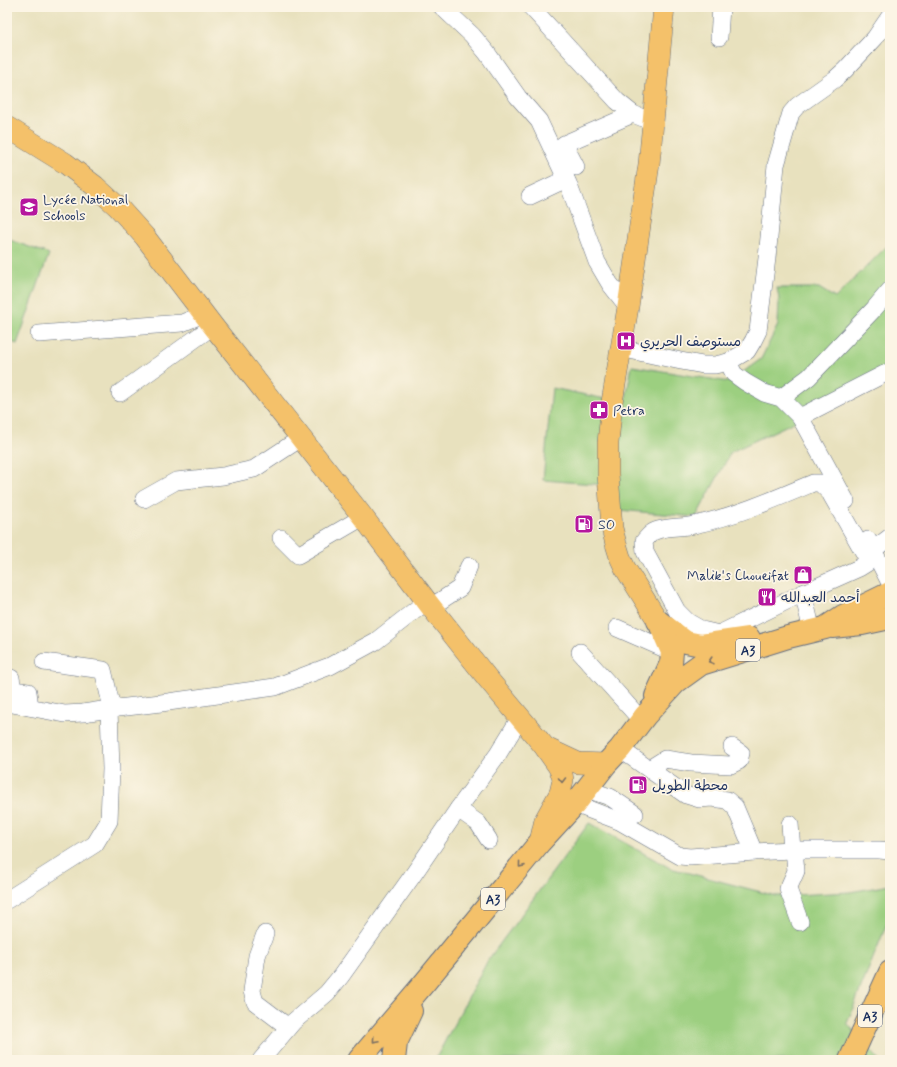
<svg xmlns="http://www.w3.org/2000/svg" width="897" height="1067" font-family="Mynerve,'Playpen Sans Arabic',sans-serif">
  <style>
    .green { fill: #9ccf80; stroke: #5c7f6f }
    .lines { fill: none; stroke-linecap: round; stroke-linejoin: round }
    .minor-casing { stroke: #636d80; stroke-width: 18 }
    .major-casing { stroke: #636d80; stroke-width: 22 }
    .highway-casing { stroke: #636d80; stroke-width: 24 }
    .minor { stroke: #fff; stroke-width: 17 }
    .major { stroke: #f4c16b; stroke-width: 21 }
    .highway { stroke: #f4c16b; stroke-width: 22 }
    .oneway { stroke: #7d7164 }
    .labels { text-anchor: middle; stroke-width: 3.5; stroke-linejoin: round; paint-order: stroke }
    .shield { fill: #fcf5e5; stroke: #5e6a86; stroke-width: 1 }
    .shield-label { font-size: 13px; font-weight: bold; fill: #1b2f5e }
    .poi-label { font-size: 14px; fill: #1b2f5e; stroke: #fcf5e5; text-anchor: start }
  </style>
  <rect width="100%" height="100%" fill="#fcf5e5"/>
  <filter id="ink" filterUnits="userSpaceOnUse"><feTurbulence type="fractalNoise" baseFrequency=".025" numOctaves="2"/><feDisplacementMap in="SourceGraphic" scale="8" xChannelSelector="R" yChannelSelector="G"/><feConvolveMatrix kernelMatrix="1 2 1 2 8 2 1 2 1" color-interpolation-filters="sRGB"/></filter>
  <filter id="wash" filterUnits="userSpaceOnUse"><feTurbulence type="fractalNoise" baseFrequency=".012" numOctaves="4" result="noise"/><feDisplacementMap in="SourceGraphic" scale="16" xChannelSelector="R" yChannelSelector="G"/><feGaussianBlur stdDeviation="0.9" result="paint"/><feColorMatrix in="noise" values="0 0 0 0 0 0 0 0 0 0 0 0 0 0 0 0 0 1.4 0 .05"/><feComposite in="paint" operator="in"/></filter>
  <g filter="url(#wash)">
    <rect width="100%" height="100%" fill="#e8e1be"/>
    <!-- green -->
    <g class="green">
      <path d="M7,239L49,254L17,344L7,340Z"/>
      <path d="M890,243V378L859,391L731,452L696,517L619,510L607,485L543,480L552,388L625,403L632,366L729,382L761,359L778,325L779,299L777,288H819L835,298Z"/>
      <path d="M589,823L670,868L776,896L850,892L890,885V916L847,1023L879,1060H435L488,960Z"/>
    </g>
  </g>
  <g filter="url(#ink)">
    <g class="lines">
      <defs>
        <g id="minor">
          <path d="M442,7L472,35L487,53L518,97L539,121L568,183L597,262L610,284L628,307"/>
          <path d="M531,7L617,101L633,114L653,122"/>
          <path d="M719,37L721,7"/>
          <path d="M576,167L564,144L633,114"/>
          <path d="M530,196L566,179"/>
          <path d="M39,334L182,323L204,314"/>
          <path d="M620,348L681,361L703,365H715L728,362L747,351L753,341L758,331L767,258L776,165L791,113L797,106L835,79L845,70L875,38L890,16"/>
          <path d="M728,362L734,374L745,382L764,393L781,398L800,417L890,371"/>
          <path d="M120,393L213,326"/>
          <path d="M781,398L809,377L874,309L890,290"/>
          <path d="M800,417L846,501"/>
          <path d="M813,483H820L830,493L866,556L867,563L859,568L803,593L719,634L702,630L688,622L677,611L645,552L644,541C647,538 651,532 655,531C668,526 682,528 694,525C736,516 775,499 813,483Z"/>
          <path d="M144,499L176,481L223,476L254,469L301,438"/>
          <path d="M281,538L298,555L363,517"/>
          <path d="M868,540L890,583"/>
          <path d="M873,550L890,537"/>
          <path d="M803,593L812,631"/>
          <path d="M431,607L460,588L469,566"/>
          <path d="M617,628L672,652"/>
          <path d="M580,652L642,721"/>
          <path d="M44,662L103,670L112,708"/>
          <path d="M7,677L11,678L13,690L28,692L30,707"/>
          <path d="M7,703L65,714L83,713L109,709L161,703L275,687L330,666L376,641L427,601"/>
          <path d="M620,749L686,795L699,799L712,798L727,800L735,807L754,852"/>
          <path d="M649,769L665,759L691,763L731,765L739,761L741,753L732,747"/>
          <path d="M586,789L610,797L635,814"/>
          <path d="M575,804L619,821L680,856L690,857L754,852L792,850H879L890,851"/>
          <path d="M458,809L478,823L489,840"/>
          <path d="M790,824L792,850"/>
          <path d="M794,850L796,871L788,889L800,922"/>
          <path d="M7,900L95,844L109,821L111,769L109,709"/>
          <path d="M265,934L257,956L252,991L255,1002L288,1027"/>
          <path d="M261,1060L293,1022L327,993L341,976L413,875L458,809L498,754L520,718"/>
        </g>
        <g id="major">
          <path d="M7,127L65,163L95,186L118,207L145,237L213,326L363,517L431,607L488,679L544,746L558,766L562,774L563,780L560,793L545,820L540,842"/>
          <path d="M658,621L625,568L620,557L616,544L612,528L608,474V443L612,402L628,307L649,164L664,7"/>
          <path d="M546,748L578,763L606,764"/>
        </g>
        <g id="highway">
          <path d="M658,621L686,642L701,645L749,638"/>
          <path d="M832,627L862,624L890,618"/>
          <path d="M656,696L671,663L672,652L659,622"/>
          <path d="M359,1060L426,981L540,842L575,804L606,764L620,749L645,716L676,682L701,664L788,637L825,628L843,616L890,593"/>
          <path d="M394,1060L396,1043L411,1011"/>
          <path d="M850,1060L890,972"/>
        </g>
      </defs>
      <!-- minor casing -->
      <use href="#minor" class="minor-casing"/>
      <!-- major casing -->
      <use href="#major" class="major-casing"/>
      <!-- highway casing -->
      <use href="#highway" class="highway-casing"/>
      <!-- minor -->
      <use href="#minor" class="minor"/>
      <!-- major -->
      <use href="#major" class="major"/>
      <!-- highway -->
      <use href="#highway" class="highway"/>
    </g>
    <!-- one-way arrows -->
    <defs><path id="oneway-chevron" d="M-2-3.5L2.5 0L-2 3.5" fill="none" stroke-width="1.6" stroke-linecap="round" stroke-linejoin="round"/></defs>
    <g class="oneway">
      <use href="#oneway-chevron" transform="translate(711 661) rotate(163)"/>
      <use href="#oneway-chevron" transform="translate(562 780) rotate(90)"/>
      <use href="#oneway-chevron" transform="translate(521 865) rotate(129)"/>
      <use href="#oneway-chevron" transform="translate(375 1040) rotate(131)"/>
    </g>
  </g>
  <!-- icons -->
  <defs>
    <symbol id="school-square" viewBox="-11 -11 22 22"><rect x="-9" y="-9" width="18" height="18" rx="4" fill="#b5179e" stroke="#fcf5e5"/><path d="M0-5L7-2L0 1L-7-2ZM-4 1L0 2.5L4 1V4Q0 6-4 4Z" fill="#fff"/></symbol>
    <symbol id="hospital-square" viewBox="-11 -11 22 22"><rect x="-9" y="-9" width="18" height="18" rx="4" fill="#b5179e" stroke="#fcf5e5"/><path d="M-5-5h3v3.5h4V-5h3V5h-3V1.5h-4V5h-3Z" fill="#fff"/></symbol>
    <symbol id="pharmacy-square" viewBox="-11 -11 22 22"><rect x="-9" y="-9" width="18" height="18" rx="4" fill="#b5179e" stroke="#fcf5e5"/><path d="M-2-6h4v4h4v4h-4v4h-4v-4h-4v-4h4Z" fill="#fff"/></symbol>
    <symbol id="fuel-square" viewBox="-11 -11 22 22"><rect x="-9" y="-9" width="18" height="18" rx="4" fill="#b5179e" stroke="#fcf5e5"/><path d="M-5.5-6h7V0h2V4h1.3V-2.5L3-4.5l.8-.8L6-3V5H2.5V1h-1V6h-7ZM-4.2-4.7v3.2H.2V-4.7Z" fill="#fff"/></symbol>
    <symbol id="shop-square" viewBox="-11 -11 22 22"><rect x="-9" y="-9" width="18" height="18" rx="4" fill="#b5179e" stroke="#fcf5e5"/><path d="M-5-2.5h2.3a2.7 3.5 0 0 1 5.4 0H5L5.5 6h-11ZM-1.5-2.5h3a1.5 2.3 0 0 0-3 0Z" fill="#fff"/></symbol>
    <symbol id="restaurant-square" viewBox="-11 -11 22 22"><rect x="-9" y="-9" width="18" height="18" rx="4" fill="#b5179e" stroke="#fcf5e5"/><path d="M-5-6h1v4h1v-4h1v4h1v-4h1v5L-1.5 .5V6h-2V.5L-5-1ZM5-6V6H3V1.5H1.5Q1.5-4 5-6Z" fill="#fff"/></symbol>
  </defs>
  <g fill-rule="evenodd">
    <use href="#school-square" x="18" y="196" width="22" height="22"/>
    <use href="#hospital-square" x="615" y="330" width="22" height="22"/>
    <use href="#pharmacy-square" x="588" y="399" width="22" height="22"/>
    <use href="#fuel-square" x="573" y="513" width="22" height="22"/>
    <use href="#shop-square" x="792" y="564" width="22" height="22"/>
    <use href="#restaurant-square" x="756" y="586" width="22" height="22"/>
    <use href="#fuel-square" x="627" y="774" width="22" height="22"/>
  </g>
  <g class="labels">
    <!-- shield labels -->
    <g class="shield">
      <rect x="736" y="639" width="24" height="22" rx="3"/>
      <rect x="481" y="888" width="24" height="22" rx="3"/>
      <rect x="858" y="1005" width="24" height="22" rx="3"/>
    </g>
    <g class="shield-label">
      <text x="748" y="655">A3</text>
      <text x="493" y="904">A3</text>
      <text x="870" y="1021">A3</text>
    </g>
    <!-- poi labels -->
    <g class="poi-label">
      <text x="43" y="204">Lycée National<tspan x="43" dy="16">Schools</tspan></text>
      <text x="640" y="346">مستوصف الحريري</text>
      <text x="613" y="415">Petra</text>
      <text x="598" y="529">SO</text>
      <text x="789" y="580" text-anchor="end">Malik's Choueifat</text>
      <text x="781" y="602">أحمد العبدالله</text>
      <text x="652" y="790">محطة الطويل</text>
    </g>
  </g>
  <!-- margin -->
  <rect width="897" height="1067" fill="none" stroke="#fcf5e5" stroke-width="24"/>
</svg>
